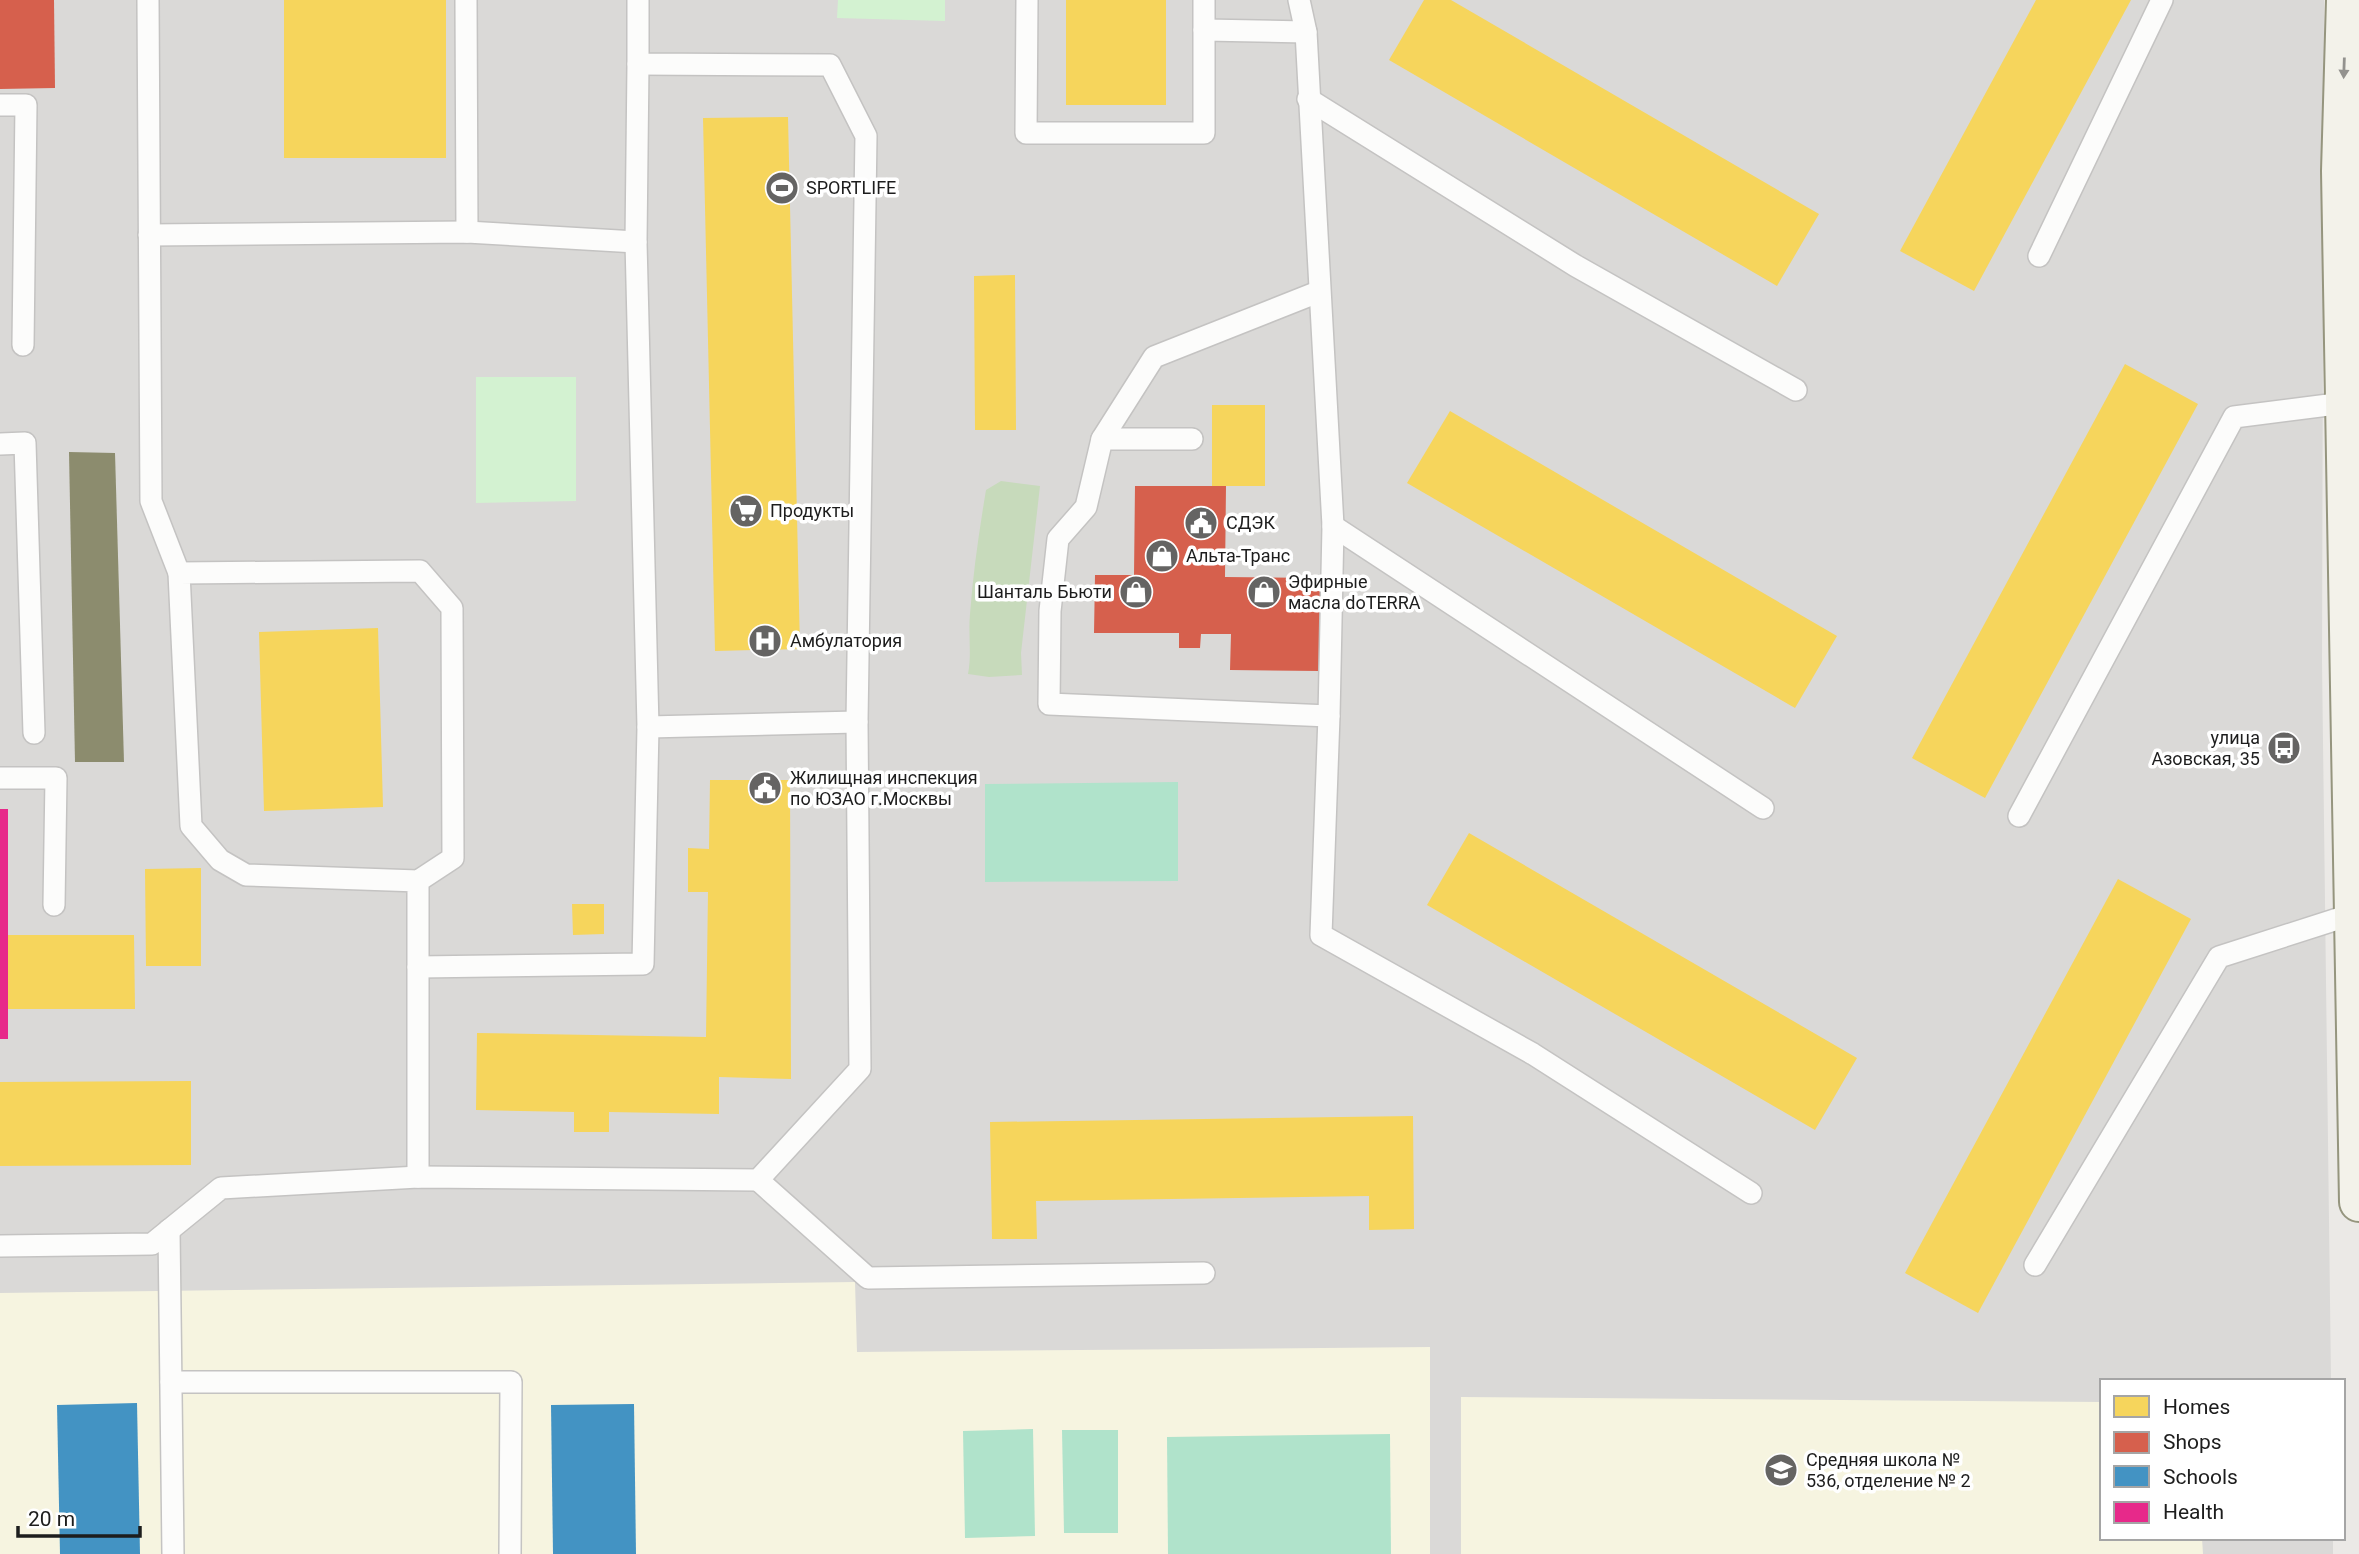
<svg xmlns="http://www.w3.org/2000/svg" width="2359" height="1554" font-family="Roboto,sans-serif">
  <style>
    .residential { fill: #dad9d7 }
    .education { fill: #f6f4e0 }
    .forest { fill: #c7dabb }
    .park { fill: #d3f2d1 }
    .pitch { fill: #b0e3cb }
    .homes { fill: #f6d55c }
    .shops { fill: #d6604d }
    .schools { fill: #4393c3 }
    .health { fill: #e7298a }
    .industry { fill: #8c8c6e }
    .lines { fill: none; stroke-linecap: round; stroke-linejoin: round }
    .lane-casing { stroke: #c4c3c2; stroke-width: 24 }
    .secondary-casing { stroke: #95957e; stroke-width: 42 }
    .lane { stroke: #fcfcfb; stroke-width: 21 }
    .secondary { stroke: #f3f2ea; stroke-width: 38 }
    .oneway { fill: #93928e }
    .labels { text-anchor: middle; stroke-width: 7; stroke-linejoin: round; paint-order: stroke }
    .poi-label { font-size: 18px; fill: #1d1d1d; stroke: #fff; text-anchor: start }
  </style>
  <rect width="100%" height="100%" fill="#ebe9e6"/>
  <!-- residential -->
  <path class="residential" d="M0,0H2324L2322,662L2331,1381H2102V1538H2333V1554H0Z"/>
  <!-- education -->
  <g class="education">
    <path d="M855,1282L857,1352L1430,1347V1554H0V1293Z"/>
    <path d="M1461,1397L2102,1402V1538H2202L2203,1554H1461Z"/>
  </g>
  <!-- forest -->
  <path class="forest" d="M1001,481L1040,486L1021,653L1022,675L989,677L968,674C972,654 968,635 970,614C973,573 979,532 986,490Z"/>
  <!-- park -->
  <g class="park">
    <path d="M838,0H945V21L837,18Z"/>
    <path d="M476,377H576V501L476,503Z"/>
  </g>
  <!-- pitch -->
  <g class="pitch">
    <path d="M1178,782V881L985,882V784Z"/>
    <path d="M1033,1429L1035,1536L965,1538L963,1431Z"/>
    <path d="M1062,1430H1118V1533H1064Z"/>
    <path d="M1390,1434L1391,1554H1168L1167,1437Z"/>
  </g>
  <!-- homes -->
  <g class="homes">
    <rect x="284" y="0" width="162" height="158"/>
    <rect x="1066" y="0" width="100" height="105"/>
    <path d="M1424,0H1451L1819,214L1777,286L1389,60Z"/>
    <path d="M2036,0H2131L1974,291L1900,251Z"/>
    <path d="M788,117L800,649L715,651L703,118Z"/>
    <path d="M1015,275L1016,430H975L974,276Z"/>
    <path d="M2125,364L2198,404L1985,798L1912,758Z"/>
    <rect x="1212" y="405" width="53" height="81"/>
    <path d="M1450,411L1837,636L1795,708L1407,483Z"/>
    <path d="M378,628L383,807L264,811L259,632Z"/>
    <path d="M710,780H790L791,1079L719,1077V1114L609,1112V1132H574V1112L476,1110L477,1033L706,1037L708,892H688V848L709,849Z"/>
    <path d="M1469,833L1857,1058L1815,1130L1427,905Z"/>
    <path d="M201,868V966H146L145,869Z"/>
    <path d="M2118,879L2191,919L1978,1313L1905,1273Z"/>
    <path d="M572,904H604V934L573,935Z"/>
    <path d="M8,935H134L135,1009H8Z"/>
    <path d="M191,1081V1165L0,1166V1082Z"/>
    <path d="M1413,1116L1414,1229L1369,1230V1196L1036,1201L1037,1239H992L990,1122Z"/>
  </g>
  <!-- shops -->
  <g class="shops">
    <path d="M0,0H54L55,88L0,89Z"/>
    <path d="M1135,486H1226L1225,577L1321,578L1320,671L1230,670L1231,634H1201L1200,648H1179V633H1094L1095,575H1134Z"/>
  </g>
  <!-- schools -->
  <g class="schools">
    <path d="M137,1403L140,1554H60L57,1405Z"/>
    <path d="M634,1404L636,1554H553L551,1405Z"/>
  </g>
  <!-- health -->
  <rect class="health" x="0" y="809" width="8" height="230"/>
  <!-- industry -->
  <path class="industry" d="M69,452L115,453L124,762H75Z"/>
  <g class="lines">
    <defs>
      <g id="lane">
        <path d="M148,0L151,501L179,573"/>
        <path d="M466,0L467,232"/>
        <path d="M1027,0L1026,133H1204V0"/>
        <path d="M1299,0L1306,32L1333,526L1329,716L1321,935L1533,1054L1751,1193"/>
        <path d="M1204,30L1306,32"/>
        <path d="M1308,99L1576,266L1796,390"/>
        <path d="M0,105H26L23,345"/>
        <path d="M149,235L467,232L636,242"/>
        <path d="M2039,256L2162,0"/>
        <path d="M1102,439L1154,357L1318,292"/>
        <path d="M1192,439H1102L1086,507L1058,539L1050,611L1049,704L1329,716"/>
        <path d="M0,444L25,443L34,733"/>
        <path d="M1333,526L1763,808"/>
        <path d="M648,727L857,722"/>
        <path d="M0,778H56L54,905"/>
        <path d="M2019,816L2234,417L2344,403"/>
        <path d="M418,881L246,875L220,860L191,826L179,573L420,571L452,608L453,858L418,881V1177"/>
        <path d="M418,967L643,964L648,727L636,242L638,64"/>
        <path d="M758,1180L868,1278L1204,1273"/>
        <path d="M169,1230L173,1554"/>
        <path d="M0,1246L152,1244L221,1188L418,1177L758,1180L860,1069L857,722L866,136L830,65L638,64V0"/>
        <path d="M2035,1265L2219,957L2353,914"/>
        <path d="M171,1382H511L510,1554"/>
      </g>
      <path id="secondary" d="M2346,0L2341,171L2359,1202"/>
    </defs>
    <!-- lane casing -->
    <use href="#lane" class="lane-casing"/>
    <!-- secondary casing -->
    <use href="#secondary" class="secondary-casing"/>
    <!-- lane -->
    <use href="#lane" class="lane"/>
    <!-- secondary -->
    <use href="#secondary" class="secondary"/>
  </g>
  <!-- one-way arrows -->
  <defs><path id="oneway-solid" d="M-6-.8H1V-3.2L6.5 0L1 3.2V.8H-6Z" transform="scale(1.75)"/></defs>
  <use class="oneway" href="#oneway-solid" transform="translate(2344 68) rotate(92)"/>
  <!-- icons -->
  <defs>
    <symbol id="stadium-disc" viewBox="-11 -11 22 22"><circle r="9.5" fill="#656463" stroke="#fff"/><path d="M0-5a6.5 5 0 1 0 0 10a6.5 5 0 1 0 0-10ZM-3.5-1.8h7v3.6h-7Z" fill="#fff"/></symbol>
    <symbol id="supermarket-disc" viewBox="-11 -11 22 22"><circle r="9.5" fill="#656463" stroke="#fff"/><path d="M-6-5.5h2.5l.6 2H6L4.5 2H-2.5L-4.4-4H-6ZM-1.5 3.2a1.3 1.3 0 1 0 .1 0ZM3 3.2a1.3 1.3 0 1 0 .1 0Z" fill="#fff"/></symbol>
    <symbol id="civic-disc" viewBox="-11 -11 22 22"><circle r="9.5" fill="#656463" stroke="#fff"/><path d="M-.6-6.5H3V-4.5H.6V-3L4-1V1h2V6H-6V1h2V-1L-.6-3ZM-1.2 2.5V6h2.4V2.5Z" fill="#fff"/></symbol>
    <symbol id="shop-disc" viewBox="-11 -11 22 22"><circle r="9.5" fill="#656463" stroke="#fff"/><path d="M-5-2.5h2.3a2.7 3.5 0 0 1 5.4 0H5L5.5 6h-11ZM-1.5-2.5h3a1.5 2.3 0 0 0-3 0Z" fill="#fff"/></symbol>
    <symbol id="hospital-disc" viewBox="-11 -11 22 22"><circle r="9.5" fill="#656463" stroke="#fff"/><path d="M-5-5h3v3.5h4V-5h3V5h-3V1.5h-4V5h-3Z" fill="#fff"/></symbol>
    <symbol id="bus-disc" viewBox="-11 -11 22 22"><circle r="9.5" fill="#656463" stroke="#fff"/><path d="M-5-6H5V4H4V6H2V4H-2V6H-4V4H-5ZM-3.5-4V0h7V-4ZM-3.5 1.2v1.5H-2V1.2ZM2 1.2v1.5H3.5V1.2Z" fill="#fff"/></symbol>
    <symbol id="school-disc" viewBox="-11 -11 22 22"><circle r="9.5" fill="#656463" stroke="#fff"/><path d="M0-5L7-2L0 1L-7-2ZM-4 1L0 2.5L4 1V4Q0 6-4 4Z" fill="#fff"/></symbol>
  </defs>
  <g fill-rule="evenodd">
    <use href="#stadium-disc" x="763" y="169" width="38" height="38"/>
    <use href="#supermarket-disc" x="727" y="492" width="38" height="38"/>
    <use href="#civic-disc" x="1182" y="504" width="38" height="38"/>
    <use href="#shop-disc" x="1143" y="537" width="38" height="38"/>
    <use href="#shop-disc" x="1117" y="573" width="38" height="38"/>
    <use href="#shop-disc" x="1245" y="573" width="38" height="38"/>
    <use href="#hospital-disc" x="746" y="622" width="38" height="38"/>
    <use href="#bus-disc" x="2265" y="729" width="38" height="38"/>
    <use href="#civic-disc" x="746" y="769" width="38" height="38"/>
    <use href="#school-disc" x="1762" y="1451" width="38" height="38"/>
  </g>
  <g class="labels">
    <!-- poi labels -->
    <g class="poi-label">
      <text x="806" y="194">SPORTLIFE</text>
      <text x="770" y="517">Продукты</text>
      <text x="1226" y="529">СДЭК</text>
      <text x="1186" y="562">Альта-Транс</text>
      <text x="1288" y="588">Эфирные<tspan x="1288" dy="21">масла doTERRA</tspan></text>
      <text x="1112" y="598" text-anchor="end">Шанталь Бьюти</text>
      <text x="790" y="647">Амбулатория</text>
      <text x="2260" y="744" text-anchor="end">улица<tspan x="2260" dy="21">Азовская, 35</tspan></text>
      <text x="790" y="784">Жилищная инспекция<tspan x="790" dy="21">по ЮЗАО г.Москвы</tspan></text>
      <text x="1806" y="1466">Средняя школа №<tspan x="1806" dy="21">536, отделение № 2</tspan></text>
    </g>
  </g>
  <!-- legend -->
  <rect x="2100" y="1379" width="245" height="161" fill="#ffffff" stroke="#a5a5a5" stroke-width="2"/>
  <rect x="2114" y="1396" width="35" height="21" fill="#f6d55c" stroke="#a5a5a5" stroke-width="2"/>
  <text x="2163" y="1414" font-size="21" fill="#1d1d1d">Homes</text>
  <rect x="2114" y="1432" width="35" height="21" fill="#d6604d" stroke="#a5a5a5" stroke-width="2"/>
  <text x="2163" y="1449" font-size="21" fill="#1d1d1d">Shops</text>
  <rect x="2114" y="1466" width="35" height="21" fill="#4393c3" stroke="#a5a5a5" stroke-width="2"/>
  <text x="2163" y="1484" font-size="21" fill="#1d1d1d">Schools</text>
  <rect x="2114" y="1502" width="35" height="21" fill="#e7298a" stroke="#a5a5a5" stroke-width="2"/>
  <text x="2163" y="1519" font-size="21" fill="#1d1d1d">Health</text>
  <!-- scale -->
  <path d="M18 1526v10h122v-10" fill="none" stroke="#1d1d1d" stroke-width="3.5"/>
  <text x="28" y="1526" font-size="21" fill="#1d1d1d" stroke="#ffffff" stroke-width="5" paint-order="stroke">20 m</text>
</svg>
